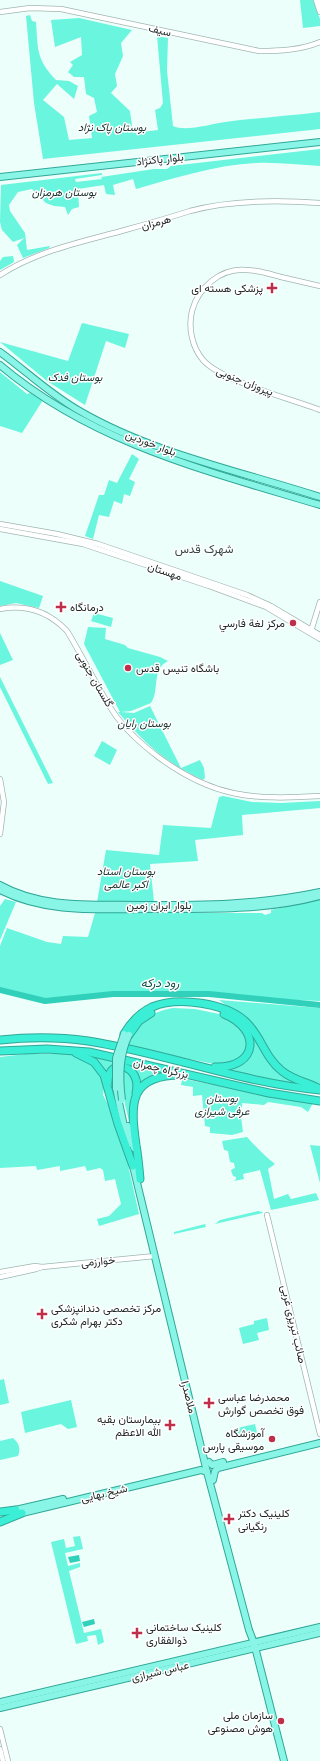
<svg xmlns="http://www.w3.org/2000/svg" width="320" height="1761" font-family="Georgia,Vazirmatn,serif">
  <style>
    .green { fill: #69f5de }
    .water { fill: #31d0ba }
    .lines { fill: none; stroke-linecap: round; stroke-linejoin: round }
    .river { stroke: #31d0ba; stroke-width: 6 }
    .minor-casing { stroke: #a0b6b1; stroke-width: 6 }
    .major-casing { stroke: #30a897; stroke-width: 8 }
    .highway-casing { stroke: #30a897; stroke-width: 9 }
    .minor { stroke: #fff; stroke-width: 4.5 }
    .major { stroke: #89f5e6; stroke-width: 6 }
    .highway { stroke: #3aefd6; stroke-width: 7 }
    .major-bridge-casing { stroke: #30a897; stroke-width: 8; stroke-linecap: butt }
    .major-bridge { stroke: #89f5e6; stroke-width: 6 }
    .poi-dot { fill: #c02f4a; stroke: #fff; stroke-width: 1.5 }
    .labels { text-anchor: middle; stroke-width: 3; stroke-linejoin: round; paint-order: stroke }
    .street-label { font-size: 11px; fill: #1c2523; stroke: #fff }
    .park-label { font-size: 11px; font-style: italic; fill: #19322e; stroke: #fff }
    .poi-label { font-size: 11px; fill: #1c2523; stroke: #fff; text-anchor: start }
    .neighbourhood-label { font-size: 12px; fill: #364945; stroke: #fff }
    .water-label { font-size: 12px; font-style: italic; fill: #0d4e45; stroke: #fff }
  </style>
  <rect width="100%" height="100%" fill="#edfffb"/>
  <!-- green -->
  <g class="green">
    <path d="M300,0H313L320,19V26L303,28Z"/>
    <path d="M30,15L32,21L36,22C38,49 36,59 56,80L69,81L78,86L74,99L57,84L43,100L64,117L69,140L92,138L89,116L97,112L94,98L86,94L84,77H74L68,72L73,65L70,62L82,55L81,37L55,47L51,20L79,18L132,30L121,43L123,56L115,74L117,86L111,93L130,111L133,133L158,130L155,110L160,108L163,103L157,36L168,38L167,71L173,126C185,132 211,124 225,122C256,118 288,116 320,112V129L43,159L34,103L26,16Z"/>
    <path d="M320,149V166C299,165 277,162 256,163C215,165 175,178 136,189L133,179L113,185L115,195L106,194L104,185L78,189L79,207L72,209L68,215L65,207L54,206L46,203L32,189L18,192L9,205L10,211L25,233L27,250L50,246L49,248L23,258L17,245L24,238L13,242L2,230L0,222L1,185L102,173V175L75,179L76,182L102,179L101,177L154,169H167L171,166Z"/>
    <path d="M13,256L14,262L0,270V261L3,257Z"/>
    <path d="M82,323L129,334L125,348L106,341L85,405L47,381L0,342L68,361Z"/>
    <path d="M0,372L27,394L30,393L43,400L22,433L0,426Z"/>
    <path d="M132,454L139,459L129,479L135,482L130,496L124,494L122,504L114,501L109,517L99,515L93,539L85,536L99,495H104L109,480L117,483Z"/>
    <path d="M0,581L43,596L39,608L16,603L0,606Z"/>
    <path d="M94,613L113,618L111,627L91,621Z"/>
    <path d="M88,627L106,628L105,639L125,645L128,648L160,657L168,661C151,669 160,690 151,703L131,711L121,712L134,713L150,706L181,768L200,760L204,768L205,778L203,780C165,762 145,744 118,712H120L84,644Z"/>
    <path d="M0,633L13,660L0,665Z"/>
    <path d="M0,677L53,783L48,784L0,687Z"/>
    <path d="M102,741L117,750L110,765L94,756Z"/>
    <path d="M223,796L252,802L281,803L320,801V808L242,815L243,835L195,840L198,861L150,864L154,902H97L106,850L159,855L163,825L211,828L219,797Z"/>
    <path d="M5,899L16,902L0,940V906Z"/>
    <path d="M320,899V1001L171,995L43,998L0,987V946L7,928L47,942L61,944L63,936L88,937L95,913H262L265,915L271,913V910Z"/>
    <path d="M219,1000L320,1008V1085L292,1075L275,1061L250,1023Z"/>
    <path d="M173,1008L195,1009L219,1014L227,1017L246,1033L247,1048L241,1059L219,1065L125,1046C139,1024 146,1013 173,1008Z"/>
    <path d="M247,1027L269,1062L302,1085L289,1084L228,1069L246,1059Z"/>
    <path d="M25,1054H70L82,1057L98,1069L104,1083L103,1095L111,1110L124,1147L139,1214L99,1226L97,1219L109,1216L121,1204L115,1179L105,1181L103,1170L100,1168L87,1171L85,1166L60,1171V1166L37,1170L36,1166L0,1168V1057Z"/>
    <path d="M82,1054L114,1059L113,1067L107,1075Z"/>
    <path d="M122,1062L163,1073L138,1090Z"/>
    <path d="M122,1069L134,1076L136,1147L125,1105Z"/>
    <path d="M182,1080H189L291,1100L313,1103L308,1112L301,1107L268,1102L264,1105L242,1103V1108L240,1109L243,1132L232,1135L210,1133V1127L205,1126L202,1095L193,1096V1087L181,1085Z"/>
    <path d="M247,1137C256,1147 265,1156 275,1164L268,1169L274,1199L288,1194L291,1199L316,1193L319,1200L271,1210L260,1170L243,1174L244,1179L234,1181L236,1179V1177L233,1176L231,1170L235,1168L234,1163L230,1162L228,1151L224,1150L222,1141Z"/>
    <path d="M310,1145L320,1146V1183Z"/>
    <path d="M258,1211L262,1212L263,1213L215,1224L220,1220Z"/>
    <path d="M205,1224L206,1227L174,1234V1232Z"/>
    <path d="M267,1318L269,1330L257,1333L259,1340L243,1344L239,1328L254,1324V1321Z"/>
    <path d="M4,1379L9,1403L0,1405V1380Z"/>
    <path d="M71,1400L77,1427L68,1429L61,1424L25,1433L21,1412Z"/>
    <path d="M255,1424L257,1433L235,1438L233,1429Z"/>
    <path d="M13,1438C19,1443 21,1449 18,1456L0,1460V1441Z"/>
    <path d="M80,1536L83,1549L65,1553L68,1566L80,1563V1567L69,1571L84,1633L101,1629L104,1642L98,1645L96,1635L87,1636L88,1641L76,1644L51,1542L64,1539L66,1548L75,1546L73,1537Z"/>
  </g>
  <!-- water -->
  <g class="water">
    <path d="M79,1555L80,1561L70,1563L68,1557Z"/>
    <path d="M94,1619L95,1624L84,1627L82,1622Z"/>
  </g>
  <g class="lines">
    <!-- river -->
    <path class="river" d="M0,990L45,1001L113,994H209L320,1005"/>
    <defs>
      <g id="minor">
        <path d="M316,0L320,12"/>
        <path d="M319,0L320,3"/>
        <path d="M0,12L30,8L61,9L259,51C280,51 301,50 320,42"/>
        <path d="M0,275C39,250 82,242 125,230C147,224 168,218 190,211C230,200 278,200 320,203"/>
        <path d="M320,286C307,283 294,280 281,277C270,274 258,270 246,270C220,268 198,288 192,311C188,328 192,347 203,360C221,381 292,399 320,410"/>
        <path d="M0,524L57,534L98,544L247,595L271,606L320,635"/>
        <path d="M0,529L83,544L209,586L266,607L320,639"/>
        <path d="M0,609C26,604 49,612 67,631C83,657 96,685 112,710C124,729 140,743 157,756C213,798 252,800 320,796"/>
        <path d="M311,631L320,602"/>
        <path d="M0,779L4,802L0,834"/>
        <path d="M267,1215L320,1434"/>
        <path d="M0,1272L35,1266L42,1267L155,1256"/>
        <path d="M0,1277L36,1269L42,1267"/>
        <path d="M0,1729L8,1761"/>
        <path d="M0,1749L3,1761"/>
      </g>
      <g id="major">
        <path d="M0,177L320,142"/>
        <path d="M0,352C26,371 50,394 78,410C151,453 240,471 320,497"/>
        <path d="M0,365C92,443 207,471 320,505"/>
        <path d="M0,885C43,909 94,904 141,905C203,905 259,905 320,892"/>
        <path d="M0,890C46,914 100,909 150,909C207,909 264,911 320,896"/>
        <path d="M116,1088L128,1145"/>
        <path d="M128,1126L134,1148"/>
        <path d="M132,1162L207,1472L249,1630L254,1643L284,1761"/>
        <path d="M209,1462L212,1465L223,1462"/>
        <path d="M213,1480L215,1471L218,1468L320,1443"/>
        <path d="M11,1511L63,1499"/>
        <path d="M18,1514L201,1470L207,1472"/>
        <path d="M0,1702L320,1627"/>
        <path d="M0,1708L320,1633"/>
      </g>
      <g id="highway">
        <path d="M124,1034C131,1022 140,1013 152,1007C178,996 226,1003 246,1022C261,1036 265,1058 282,1071C293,1080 306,1082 318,1088"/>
        <path d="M129,1035L139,1021L151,1013"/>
        <path d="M0,1040C29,1037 59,1037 88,1041C166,1053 241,1083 320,1090"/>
        <path d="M0,1051L47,1049L89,1052L269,1093L320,1101"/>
        <path d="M76,1053L94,1062L104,1075L118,1124L133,1166"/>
        <path d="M215,1067C259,1068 261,1029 224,1014"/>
        <path d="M108,1082C108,1056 143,1065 136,1093"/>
        <path d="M140,1179C139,1168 138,1156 136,1145C130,1103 129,1075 181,1075"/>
        <path d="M0,1512L16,1510"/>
        <path d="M0,1522L22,1513"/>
      </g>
    </defs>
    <!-- minor casing -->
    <use href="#minor" class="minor-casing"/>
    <!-- major casing -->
    <use href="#major" class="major-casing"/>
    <!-- highway casing -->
    <use href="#highway" class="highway-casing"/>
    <!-- minor -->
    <use href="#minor" class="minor"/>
    <!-- major -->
    <use href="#major" class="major"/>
    <!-- highway -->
    <use href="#highway" class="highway"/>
    <defs>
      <g id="major-bridge">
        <path d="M116,1088V1058L124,1034"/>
        <path d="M122,1100C119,1078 119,1055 129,1035"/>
      </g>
    </defs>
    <!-- major-bridge casing -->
    <use href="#major-bridge" class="major-bridge-casing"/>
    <!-- major-bridge -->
    <use href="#major-bridge" class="major-bridge"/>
  </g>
  <!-- markers -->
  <g class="poi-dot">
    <path d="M270 282h4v4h4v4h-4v4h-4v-4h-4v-4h4z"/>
    <path d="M59 601h4v4h4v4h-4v4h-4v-4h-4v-4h4z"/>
    <circle cx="293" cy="623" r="4"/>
    <circle cx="128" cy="668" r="4"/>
    <path d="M40 1308h4v4h4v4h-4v4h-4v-4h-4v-4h4z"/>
    <path d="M207 1397h4v4h4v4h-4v4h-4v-4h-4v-4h4z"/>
    <path d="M168 1419h4v4h4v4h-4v4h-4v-4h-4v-4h4z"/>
    <circle cx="272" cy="1439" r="4"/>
    <path d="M227 1513h4v4h4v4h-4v4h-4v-4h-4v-4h4z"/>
    <path d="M135 1627h4v4h4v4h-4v4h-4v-4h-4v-4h4z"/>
    <circle cx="281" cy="1721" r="4"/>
  </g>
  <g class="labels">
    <!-- street labels -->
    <g class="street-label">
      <text transform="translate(160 30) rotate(13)" y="4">سیف</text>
      <text transform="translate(160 159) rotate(-6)" y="4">بلوار پاکنژاد</text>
      <text transform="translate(156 222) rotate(-15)" y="4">هرمزان</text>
      <text transform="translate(245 381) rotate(22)" y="4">پیروزان جنوبی</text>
      <text transform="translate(151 443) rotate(21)" y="4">بلوار خوردین</text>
      <text transform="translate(165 571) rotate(19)" y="4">مهستان</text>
      <text transform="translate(95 679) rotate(60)" y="4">گلستان جنوبی</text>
      <text x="159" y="909">بلوار ایران زمین</text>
      <text transform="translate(161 1068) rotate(13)" y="4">بزرگراه چمران</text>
      <text transform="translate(98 1261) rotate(-5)" y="4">خوارزمی</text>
      <text transform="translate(294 1324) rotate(77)" y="4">صائب تبریزی غربی</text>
      <text transform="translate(189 1397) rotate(76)" y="4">ملاصدرا</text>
      <text transform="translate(104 1493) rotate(-13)" y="4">شیخ بهایی</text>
      <text transform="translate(160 1671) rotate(-13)" y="4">عباس شیرازی</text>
    </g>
    <!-- park labels -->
    <g class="park-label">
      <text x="112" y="131">بوستان پاک نژاد</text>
      <text x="64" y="196">بوستان هرمزان</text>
      <text x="75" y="381">بوستان فدک</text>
      <text x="144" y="727">بوستان رایان</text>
      <text x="126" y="875">بوستان استاد<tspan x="126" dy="13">اکبر عالمی</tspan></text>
      <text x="222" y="1102">بوستان<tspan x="222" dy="13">عرفی شیرازی</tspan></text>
    </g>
    <!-- poi labels -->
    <g class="poi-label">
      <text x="263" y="292" text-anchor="end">پزشکی هسته ای</text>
      <text x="70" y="611">درمانگاه</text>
      <text x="285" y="627" text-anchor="end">مركز لغة فارسي</text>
      <text x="136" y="672">باشگاه تنیس قدس</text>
      <text x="51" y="1312">مرکز تخصصی دندانپزشکی<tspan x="51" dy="13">دکتر بهرام شکری</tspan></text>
      <text x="218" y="1401">محمدرضا عباسی<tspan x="218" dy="13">فوق تخصص گوارش</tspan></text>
      <text x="161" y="1423" text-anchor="end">بیمارستان بقیه<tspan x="161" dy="13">الله الاعظم</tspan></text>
      <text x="264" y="1437" text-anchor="end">آموزشگاه<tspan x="264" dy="13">موسیقی پارس</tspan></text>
      <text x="238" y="1517">کلینیک دکتر<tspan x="238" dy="13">رنگیانی</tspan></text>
      <text x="146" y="1631">کلینیک ساختمانی<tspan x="146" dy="13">ذوالفقاری</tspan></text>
      <text x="273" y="1719" text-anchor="end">سازمان ملی<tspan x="273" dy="13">هوش مصنوعی</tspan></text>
    </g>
    <!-- neighbourhood labels -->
    <g class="neighbourhood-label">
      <text x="204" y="553">شهرک قدس</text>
    </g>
    <!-- water labels -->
    <g class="water-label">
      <text x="160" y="987">رود درکه</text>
    </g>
  </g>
</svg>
